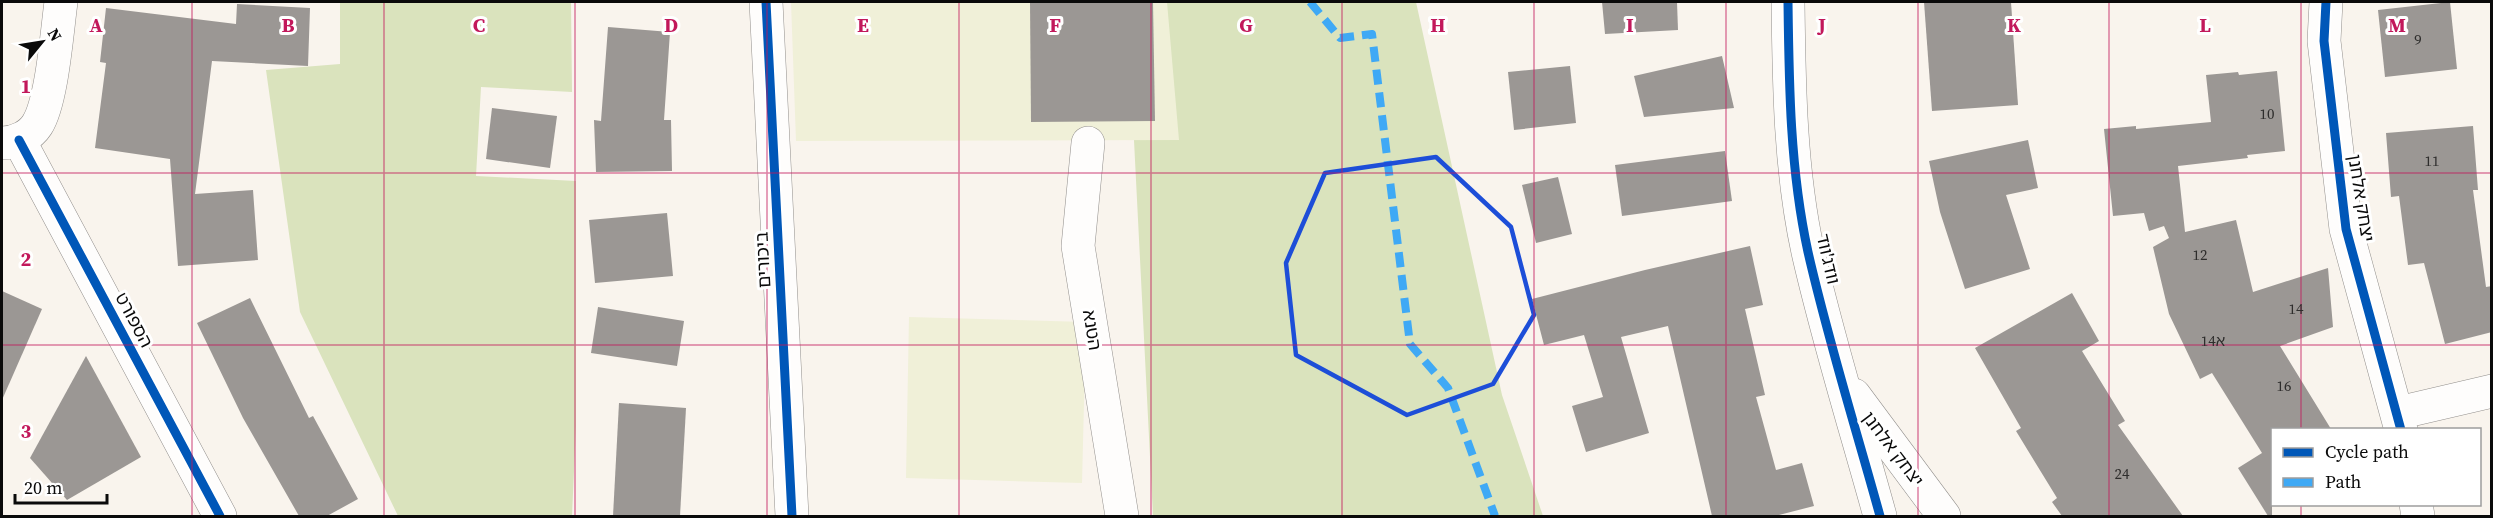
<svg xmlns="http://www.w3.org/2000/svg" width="2493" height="518" font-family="'Source Serif 4','Noto Sans Hebrew',serif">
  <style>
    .forest { fill: #dae3bd }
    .pitch { fill: #f0f0d8 }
    .building { fill: #9b9794 }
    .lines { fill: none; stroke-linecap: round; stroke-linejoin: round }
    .minor-casing { stroke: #928f8c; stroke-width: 34 }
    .minor { stroke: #fefdfc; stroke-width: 33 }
    .quiet { stroke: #3fa9f5; stroke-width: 8; stroke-dasharray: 15 8; stroke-linecap: butt }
    .cycleway-casing { stroke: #fff; stroke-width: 13 }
    .cycleway { stroke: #0057b8; stroke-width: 9 }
    .marked { fill: none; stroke: #1d4ed8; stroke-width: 4.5; stroke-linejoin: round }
    .grid { fill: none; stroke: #c2185b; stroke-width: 1.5; stroke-opacity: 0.55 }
    .labels { text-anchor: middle; stroke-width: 6; stroke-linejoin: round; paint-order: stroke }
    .number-label { font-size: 15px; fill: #2e2d2c }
    .street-label { font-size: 18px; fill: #0a0a0a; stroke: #fff }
    .grid-label { font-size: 20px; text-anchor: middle; font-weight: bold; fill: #c2185b; stroke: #fff; stroke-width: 6; stroke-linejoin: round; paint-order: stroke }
  </style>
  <rect width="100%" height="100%" fill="#f9f4ed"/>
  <!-- forest -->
  <g class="forest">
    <path d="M340,2H571L572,92L481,87L476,176L576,181V426L572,516H398L300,312L266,70L340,64Z"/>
    <path d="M1127,2H1416L1502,395L1543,516H1153Z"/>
  </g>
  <!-- pitch -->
  <g class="pitch">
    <path d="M791,2H1167L1179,140L796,141Z"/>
    <path d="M909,317L1086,322L1082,483L906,478Z"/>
  </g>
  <!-- building -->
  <g class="building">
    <path d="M1030,2H1153L1155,121L1031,122Z"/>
    <path d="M1602,2H1677L1678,30L1605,34Z"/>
    <path d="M1924,2H2011L2018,105L1932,111Z"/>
    <path d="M2450,2L2457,69L2385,77L2378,10Z"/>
    <path d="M237,4L310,8L308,66L212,61L195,194L253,190L258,260L178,266L170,159L95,148L106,63L100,62L106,8L236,24Z"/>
    <path d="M608,27L670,32L664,120H671L672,171L596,172L594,120L601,121Z"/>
    <path d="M1722,56L1734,108L1644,117L1634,76Z"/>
    <path d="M1570,66L1576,123L1514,130L1508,72Z"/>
    <path d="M2277,71L2285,151L2247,155L2248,158L2178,166L2185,232L2236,220L2253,292L2328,268L2333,327L2280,346L2331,429H2272V516H2268L2238,468L2262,453L2212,373L2200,379L2169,314L2153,247L2169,238L2164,226L2149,231L2144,213L2113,216L2104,129L2136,126V129L2211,122L2206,75L2238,72L2239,75Z"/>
    <path d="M492,108L557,116L550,168L486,159Z"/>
    <path d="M2473,126L2478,190H2473L2486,287L2492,286V332L2445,344L2424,263L2408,265L2399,196L2391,197L2386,133Z"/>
    <path d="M2028,140L2038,188L2006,195L2030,269L1965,289L1940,212L1929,161Z"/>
    <path d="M1725,151L1732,201L1622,216L1615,165Z"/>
    <path d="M1558,177L1572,234L1536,243L1522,185Z"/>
    <path d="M667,213L673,276L595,283L589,220Z"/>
    <path d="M1750,246L1763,305L1745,309L1765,395L1756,397L1776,470L1802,463L1814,506L1775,516H1712L1668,326L1621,337L1649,433L1586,452L1572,406L1603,397L1584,335L1544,345L1532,299L1645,270Z"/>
    <path d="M2,291L42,309L2,400Z"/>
    <path d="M2072,293L2099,341L2082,351L2125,421L2118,425L2183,516H2062L2052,502L2057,498L2016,431L2021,428L1975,348Z"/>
    <path d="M250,298L309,418L313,416L358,499L327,516H299L243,418L197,323Z"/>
    <path d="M598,307L684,321L677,366L591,353Z"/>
    <path d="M86,356L141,457L67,500L30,458Z"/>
    <path d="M619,403L686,408L680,516H613Z"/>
  </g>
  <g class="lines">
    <defs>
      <g id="minor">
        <path d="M766,2L792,516"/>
        <path d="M1788,2C1789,85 1790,170 1808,252C1828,340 1856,429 1880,516"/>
        <path d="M2326,2L2324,41L2346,229L2401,430"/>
        <path d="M19,140L220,516"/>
        <path d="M2,143C15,143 30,136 37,125C52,102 57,31 61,2"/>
        <path d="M1088,143L1078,246L1122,516"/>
        <path d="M1854,395L1944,516"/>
        <path d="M2398,413L2492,391"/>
        <path d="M2416,504L2418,516"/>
      </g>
    </defs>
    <!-- minor casing -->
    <use href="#minor" class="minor-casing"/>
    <!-- minor -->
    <use href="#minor" class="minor"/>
    <!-- quiet -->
    <path class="quiet" d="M1310,2L1340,38L1372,34L1410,344L1448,388L1495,516"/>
    <defs>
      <g id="cycleway">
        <path d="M766,2L792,516"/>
        <path d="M1788,2C1789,85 1790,170 1808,252C1828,340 1856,429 1880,516"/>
        <path d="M2326,2L2324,41L2346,229L2401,430"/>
        <path d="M19,140L220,516"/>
      </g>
    </defs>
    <!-- cycleway casing -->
    <use href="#cycleway" class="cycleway-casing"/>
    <!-- cycleway -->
    <use href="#cycleway" class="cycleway"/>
  </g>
  <!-- marked area -->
  <path class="marked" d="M1436,157L1511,227L1534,315L1493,384L1407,415L1296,355L1286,263L1325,173Z"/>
  <!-- grid -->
  <path class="grid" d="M192,2V516M384,2V516M575,2V516M767,2V516M959,2V516M1151,2V516M1342,2V516M1534,2V516M1726,2V516M1918,2V516M2109,2V516M2301,2V430M2,173H2492M2,345H2492M2301,504V516"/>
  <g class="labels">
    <!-- number labels -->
    <g class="number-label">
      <text x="2418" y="45">9</text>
      <text x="2267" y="119">10</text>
      <text x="2432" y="166">11</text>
      <text x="2200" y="260">12</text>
      <text x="2296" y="314">14</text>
      <text x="2213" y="346">14א</text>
      <text x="2284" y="391">16</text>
      <text x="2122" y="479">24</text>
    </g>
    <!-- street labels -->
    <g class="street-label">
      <text transform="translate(2361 198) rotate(81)" y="6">יצחק אלחנן</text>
      <text transform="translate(1828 259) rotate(77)" y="6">וודג'ווד</text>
      <text transform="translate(763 260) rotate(-93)" y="6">ביכורים</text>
      <text transform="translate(134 320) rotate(62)" y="6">הספורט</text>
      <text transform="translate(1092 330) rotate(81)" y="6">הטנא</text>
      <text transform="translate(1893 449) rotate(53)" y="6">יצחק אלחנן</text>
    </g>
  </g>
  <g class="grid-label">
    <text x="96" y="32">A</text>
    <text x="288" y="32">B</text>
    <text x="479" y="32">C</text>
    <text x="671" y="32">D</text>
    <text x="863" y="32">E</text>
    <text x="1055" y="32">F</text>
    <text x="1246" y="32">G</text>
    <text x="1438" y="32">H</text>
    <text x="1630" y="32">I</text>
    <text x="1822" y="32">J</text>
    <text x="2014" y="32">K</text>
    <text x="2205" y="32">L</text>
    <text x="2397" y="32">M</text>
    <text x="26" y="93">1</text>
    <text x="26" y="266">2</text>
    <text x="26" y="438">3</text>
  </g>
  <!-- border -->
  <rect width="2493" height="518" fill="none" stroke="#0a0a0a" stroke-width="6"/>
  <!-- legend -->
  <rect x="2271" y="428" width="210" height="78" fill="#ffffff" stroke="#9d9d9d" stroke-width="1.5"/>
  <rect x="2283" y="448" width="30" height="9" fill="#0057b8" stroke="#9d9d9d" stroke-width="1.5"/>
  <text x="2325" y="458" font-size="18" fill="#0a0a0a">Cycle path</text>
  <rect x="2283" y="478" width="30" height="9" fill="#3fa9f5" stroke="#9d9d9d" stroke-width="1.5"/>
  <text x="2325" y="488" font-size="18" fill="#0a0a0a">Path</text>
  <!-- north arrow -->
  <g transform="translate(42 42) rotate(60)" stroke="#ffffff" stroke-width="4.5" paint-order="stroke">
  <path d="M0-4.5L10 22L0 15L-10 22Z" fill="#0a0a0a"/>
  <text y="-9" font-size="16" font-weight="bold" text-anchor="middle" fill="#0a0a0a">N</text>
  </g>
  <!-- scale -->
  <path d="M15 494v9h92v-9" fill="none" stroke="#0a0a0a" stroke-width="3"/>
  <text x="24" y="494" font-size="18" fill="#0a0a0a" stroke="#ffffff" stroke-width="4.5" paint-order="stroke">20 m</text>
</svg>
